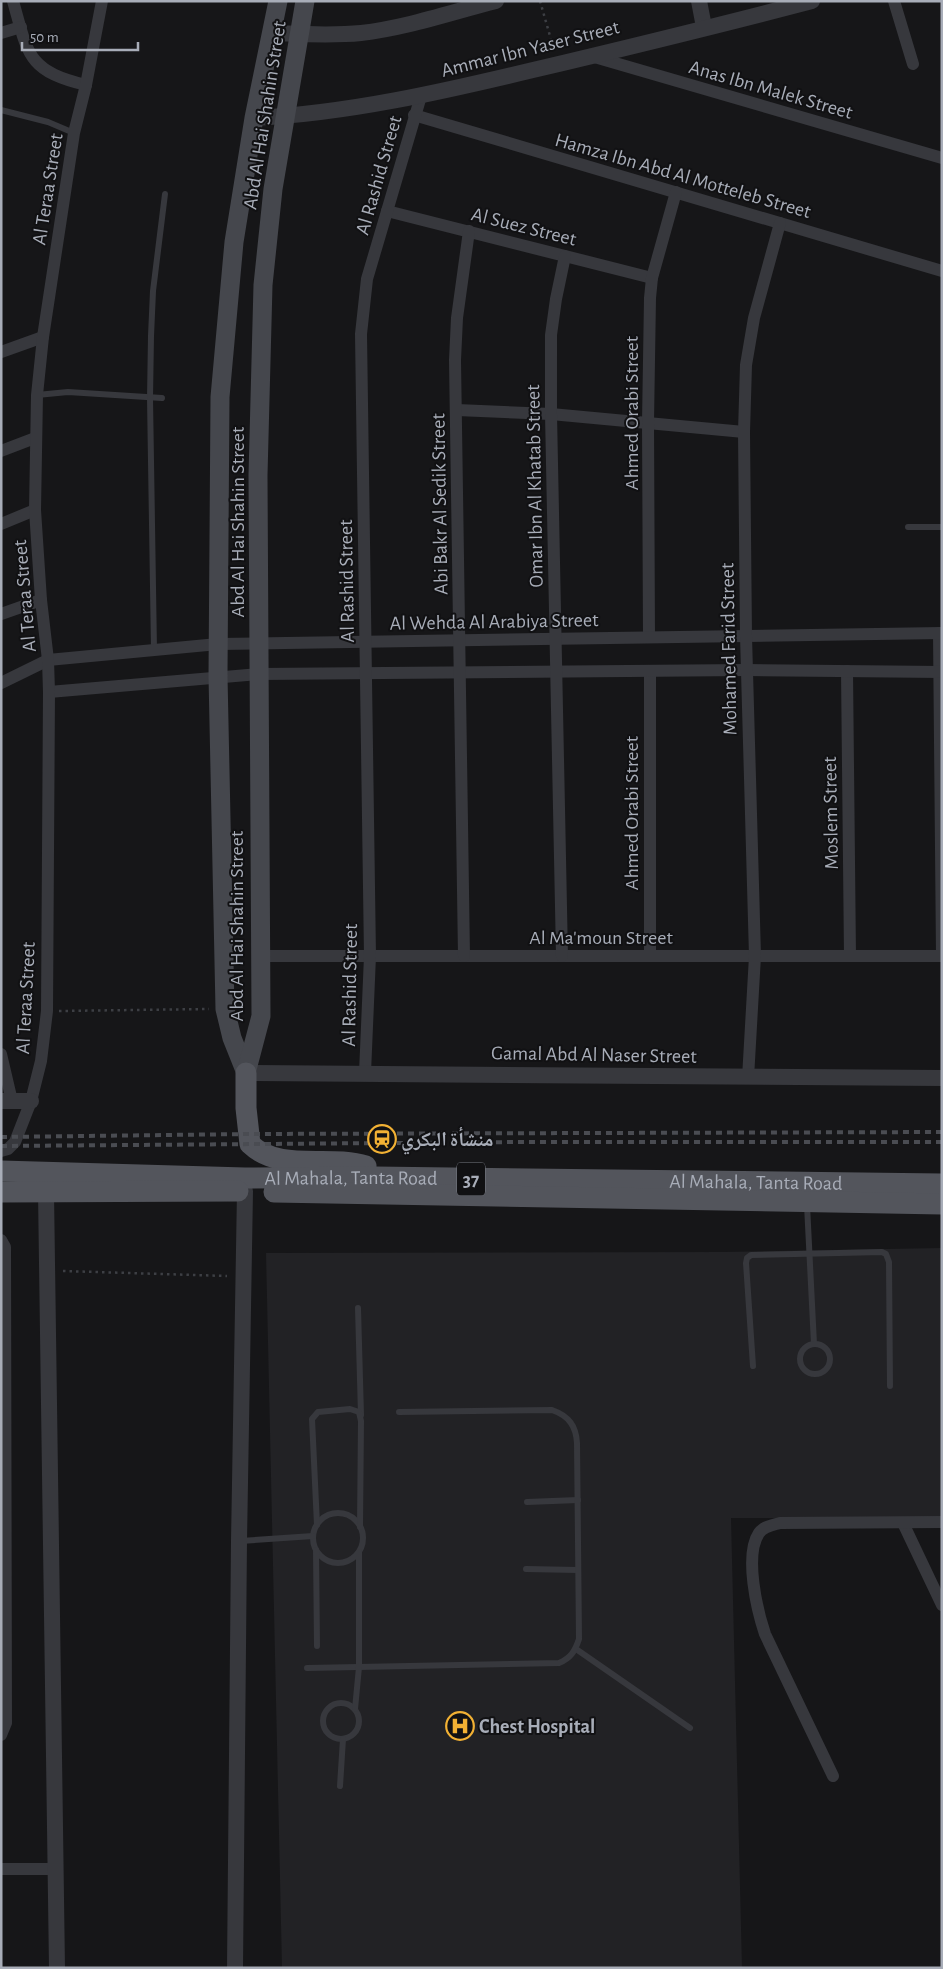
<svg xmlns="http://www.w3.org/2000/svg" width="943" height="1969" font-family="'Alegreya Sans','Noto Naskh Arabic',sans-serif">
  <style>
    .built { fill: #222225 }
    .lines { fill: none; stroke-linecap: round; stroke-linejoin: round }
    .path { stroke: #3d3f44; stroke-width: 2.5; stroke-dasharray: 2.5 4; stroke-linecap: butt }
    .service { stroke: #37383d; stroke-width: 6 }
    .minor { stroke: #37383d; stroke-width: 12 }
    .tertiary { stroke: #37383d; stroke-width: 16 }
    .secondary { stroke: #45474d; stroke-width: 19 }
    .primary { stroke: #53555c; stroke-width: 21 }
    .rail { stroke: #4a4c52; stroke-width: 4; stroke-dasharray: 6 5; stroke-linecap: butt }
    .labels { text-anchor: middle; stroke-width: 4; stroke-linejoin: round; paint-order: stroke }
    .shield { fill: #111113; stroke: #7b7e86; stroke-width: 1 }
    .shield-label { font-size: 19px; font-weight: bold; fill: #a8adb8 }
    .street-label { font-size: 20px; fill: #a8adb8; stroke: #111113 }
    .poi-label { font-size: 20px; font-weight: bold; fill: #a8adb8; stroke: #111113; text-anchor: start }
  </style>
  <rect width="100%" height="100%" fill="#161618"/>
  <!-- built -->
  <path class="built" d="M942,1248V1518H731L742,1968H282L266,1253L724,1252Z"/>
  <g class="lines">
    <!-- path -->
    <g class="path">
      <path d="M540,1L554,50"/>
      <path d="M59,1011L209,1009"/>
      <path d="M63,1271L227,1276"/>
    </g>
    <!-- service -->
    <g class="service">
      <path d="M1,110L48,122L74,133"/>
      <path d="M37,395L68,392L162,398"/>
      <path d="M908,527H942"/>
      <path d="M154,650L150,398L151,336L153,291L165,194"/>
      <path d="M807,1205L814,1344"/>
      <path d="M358,1308L361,1415"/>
      <circle cx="815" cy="1359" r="15"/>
      <path d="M753,1366L746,1263L747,1258L751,1255L882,1252L886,1254L889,1262L890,1386"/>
      <path d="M527,1502L578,1500"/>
      <circle cx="338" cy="1538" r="25"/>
      <path d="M317,1525L312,1419L318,1412L350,1409L359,1412L361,1421L360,1527"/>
      <path d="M240,1541L313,1536"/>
      <path d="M316,1550L317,1646"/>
      <path d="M526,1569L578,1570"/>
      <path d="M576,1649L690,1728"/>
      <path d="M307,1668L559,1663C571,1658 575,1651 579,1639L577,1443C576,1426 569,1416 552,1410L399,1412"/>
      <circle cx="341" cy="1721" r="18"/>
      <path d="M355,1709L359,1667V1552"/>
      <path d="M340,1786L343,1739"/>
    </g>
    <!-- minor -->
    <g class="minor">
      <path d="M13,1C28,54 27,71 86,85"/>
      <path d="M894,1L913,64"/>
      <path d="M1,33L21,27"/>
      <path d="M591,56L942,158"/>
      <path d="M414,115L942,271"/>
      <path d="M387,211L652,278"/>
      <path d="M1,352L43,337"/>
      <path d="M457,410L551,414L744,432"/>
      <path d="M1,451L35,438"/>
      <path d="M1,524L35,510"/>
      <path d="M1,614L41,600"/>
      <path d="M939,633L942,956"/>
      <path d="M649,637L648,422L650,298L652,278L676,192"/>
      <path d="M650,671V956"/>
      <path d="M847,671L850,956"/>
      <path d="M1,683L48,660L218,644L942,633"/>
      <path d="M49,692L259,674L747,670L942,672"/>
      <path d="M261,956H942"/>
      <path d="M464,956L455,360L457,318L469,231"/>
      <path d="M562,956L551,414V335L556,299L565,256"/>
      <path d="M1,1054L12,1101"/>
      <path d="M365,1073L370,956L361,334L367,279L421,96"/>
      <path d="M748,1078L755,956L746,636L744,432L746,365L754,318L780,223"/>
      <path d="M1,1151L8,1149L15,1142L31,1101L41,1061L47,1011L49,692L48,660L41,600L35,510L37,395L43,337L74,133L86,85L102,1"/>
      <path d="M1,1240L5,1247L6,1723L1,1735"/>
      <path d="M903,1523L942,1605"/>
      <path d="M833,1776L765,1634C757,1610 744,1555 759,1533C764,1526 773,1525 780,1523L942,1522"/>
      <path d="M1,1869H55"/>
    </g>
    <!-- tertiary -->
    <g class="tertiary">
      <path d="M699,1L704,27"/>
      <path d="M272,33C302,34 331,36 361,33C406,28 452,12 496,1"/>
      <path d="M254,118C349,113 441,92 533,70C626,48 720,25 812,1"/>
      <path d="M246,1073L942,1078"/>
      <path d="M1,1101H31"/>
      <path d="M46,1192L57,1968"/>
      <path d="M235,1968L239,1541L245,1191"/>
    </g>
    <!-- secondary -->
    <g class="secondary">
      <path d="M246,1073L232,1038L225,1009L218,676L220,397L234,242L254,118L278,1"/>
      <path d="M246,1073L261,1016L258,475L263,285L273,189L305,1"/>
    </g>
    <!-- primary -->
    <g class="primary">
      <path d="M246,1073V1108L250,1144C280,1173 329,1154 366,1166"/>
      <path id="s1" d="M1,1171L245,1178L375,1177L942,1184"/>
      <path d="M1,1192L238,1191"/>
      <path d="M274,1192L942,1204"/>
    </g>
    <!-- rail -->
    <g class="rail">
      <path d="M1,1137L249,1134L942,1132"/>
      <path d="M1,1146L519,1142H942"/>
    </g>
  </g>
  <!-- icons -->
  <defs>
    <symbol id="station-ring" viewBox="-11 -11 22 22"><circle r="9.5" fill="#111113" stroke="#f2b134" stroke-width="1.5"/><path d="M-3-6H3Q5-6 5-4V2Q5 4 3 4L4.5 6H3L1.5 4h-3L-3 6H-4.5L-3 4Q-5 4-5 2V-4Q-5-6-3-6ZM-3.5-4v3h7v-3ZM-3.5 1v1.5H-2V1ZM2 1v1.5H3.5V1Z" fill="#f2b134"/></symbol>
    <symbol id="hospital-ring" viewBox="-11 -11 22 22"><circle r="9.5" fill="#111113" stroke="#f2b134" stroke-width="1.5"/><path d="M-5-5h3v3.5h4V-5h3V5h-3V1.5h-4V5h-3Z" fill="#f2b134"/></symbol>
  </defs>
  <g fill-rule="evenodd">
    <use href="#station-ring" x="366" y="1123" width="32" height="32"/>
    <use href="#hospital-ring" x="444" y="1710" width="32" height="32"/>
  </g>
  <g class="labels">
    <!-- shield labels -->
    <rect class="shield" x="457" y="1162.5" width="28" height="33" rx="4"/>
    <g class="shield-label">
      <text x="471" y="1186">37</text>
    </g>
    <!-- street labels -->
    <g class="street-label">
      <text transform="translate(530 48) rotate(-14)" y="7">Ammar Ibn Yaser Street</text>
      <text transform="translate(771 89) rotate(16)" y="7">Anas Ibn Malek Street</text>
      <text transform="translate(264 115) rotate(-81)" y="7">Abd Al Hai Shahin Street</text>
      <text transform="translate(378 175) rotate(-74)" y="7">Al Rashid Street</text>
      <text transform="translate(683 175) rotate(16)" y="7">Hamza Ibn Abd Al Motteleb Street</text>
      <text transform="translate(47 189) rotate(-81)" y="7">Al Teraa Street</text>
      <text transform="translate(524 226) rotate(14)" y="7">Al Suez Street</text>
      <text transform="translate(631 413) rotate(-90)" y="7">Ahmed Orabi Street</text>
      <text transform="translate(534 486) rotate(-91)" y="7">Omar Ibn Al Khatab Street</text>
      <text transform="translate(439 504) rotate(-91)" y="7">Abi Bakr Al Sedik Street</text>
      <text transform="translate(237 522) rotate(-90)" y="7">Abd Al Hai Shahin Street</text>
      <text transform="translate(346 581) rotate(-91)" y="7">Al Rashid Street</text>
      <text transform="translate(24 596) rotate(-95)" y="7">Al Teraa Street</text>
      <text transform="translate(494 621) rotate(-1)" y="7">Al Wehda Al Arabiya Street</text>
      <text transform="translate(728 649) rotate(-91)" y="7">Mohamed Farid Street</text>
      <text transform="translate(631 813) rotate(-90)" y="7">Ahmed Orabi Street</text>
      <text transform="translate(830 813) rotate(-91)" y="7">Moslem Street</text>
      <text transform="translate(236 926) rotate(-90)" y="7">Abd Al Hai Shahin Street</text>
      <text x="601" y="944">Al Ma'moun Street</text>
      <text transform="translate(349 985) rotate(-89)" y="7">Al Rashid Street</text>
      <text transform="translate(25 998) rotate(-87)" y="7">Al Teraa Street</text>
      <text transform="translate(594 1054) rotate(1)" y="7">Gamal Abd Al Naser Street</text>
      <text dy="7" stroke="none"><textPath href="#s1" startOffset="350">Al Mahala, Tanta Road</textPath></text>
      <text dy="7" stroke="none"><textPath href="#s1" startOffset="755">Al Mahala, Tanta Road</textPath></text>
    </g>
    <!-- poi labels -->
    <g class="poi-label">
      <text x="401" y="1146">منشأة البكري</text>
      <text x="479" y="1733">Chest Hospital</text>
    </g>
  </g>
  <!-- border -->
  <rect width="943" height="1969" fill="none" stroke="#a8adb8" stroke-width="5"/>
  <!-- scale -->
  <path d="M22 42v8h116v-8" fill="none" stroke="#a8adb8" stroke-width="2.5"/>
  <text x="30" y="42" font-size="15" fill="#a8adb8" stroke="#111113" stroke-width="4" paint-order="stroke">50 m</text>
</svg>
